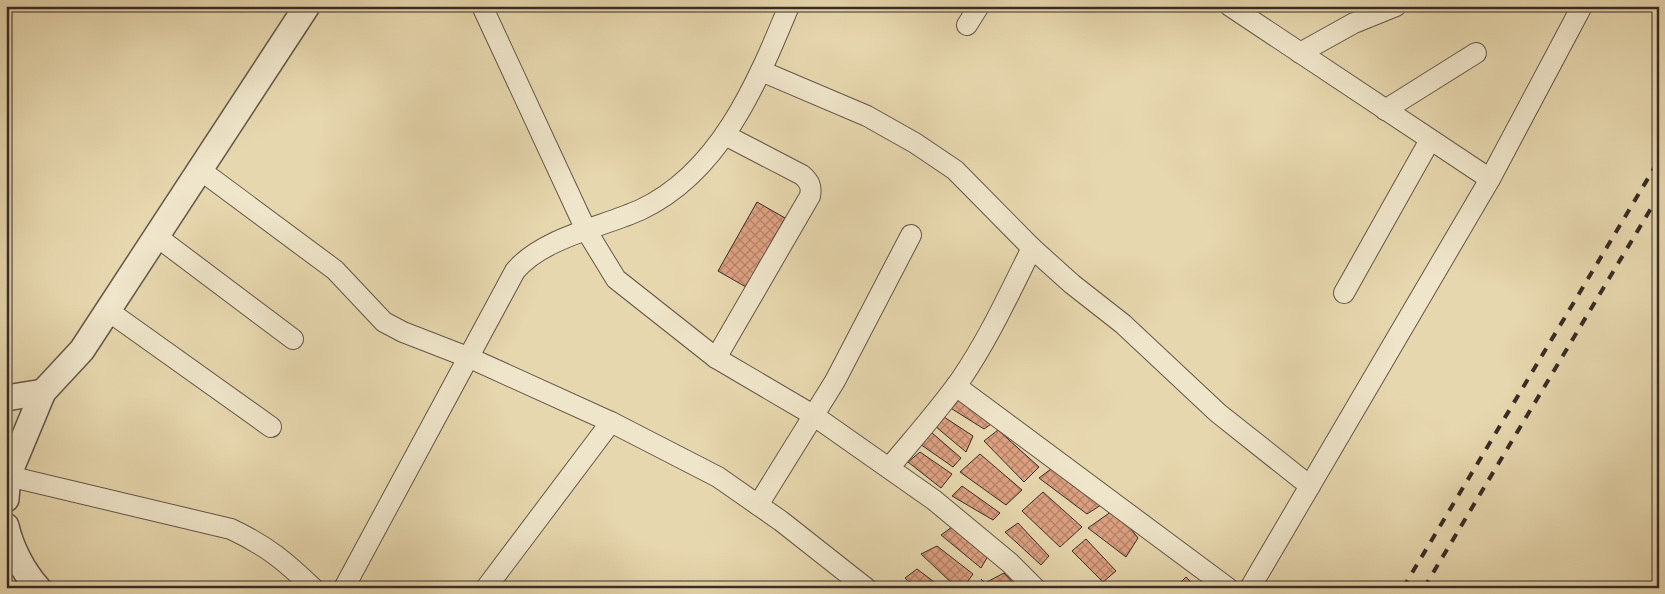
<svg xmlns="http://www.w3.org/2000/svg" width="1665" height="594" font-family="Cardo,serif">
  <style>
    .building { fill: url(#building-cross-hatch); stroke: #382c26 }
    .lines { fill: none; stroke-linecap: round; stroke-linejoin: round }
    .minor-casing { stroke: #645748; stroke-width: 22 }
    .tertiary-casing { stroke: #645748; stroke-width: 28 }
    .minor { stroke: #efe5ca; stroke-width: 20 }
    .tertiary { stroke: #efe5ca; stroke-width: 25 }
    .rail { stroke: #382c26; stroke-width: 4; stroke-dasharray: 9 9; stroke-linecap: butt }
  </style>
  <defs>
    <pattern id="building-cross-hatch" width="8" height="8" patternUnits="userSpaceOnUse" patternTransform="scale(1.25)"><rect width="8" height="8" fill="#dda081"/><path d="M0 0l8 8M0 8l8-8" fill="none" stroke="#b48369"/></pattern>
  </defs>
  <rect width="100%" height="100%" fill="#e7d7ae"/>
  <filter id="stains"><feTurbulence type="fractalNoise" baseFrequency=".004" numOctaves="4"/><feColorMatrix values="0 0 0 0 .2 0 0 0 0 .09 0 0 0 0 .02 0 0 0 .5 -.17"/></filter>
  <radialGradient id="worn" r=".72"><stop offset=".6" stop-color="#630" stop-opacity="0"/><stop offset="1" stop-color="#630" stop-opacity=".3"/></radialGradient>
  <!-- building -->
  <g class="building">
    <path d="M757,202L785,218L746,287L718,271Z"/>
    <path d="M959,398L994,422L984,429L949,407Z"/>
    <path d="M944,417L973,436L966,452L935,426Z"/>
    <path d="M998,430L1039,467L1024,482L984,441Z"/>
    <path d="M931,432L961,458L953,467L920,444Z"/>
    <path d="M920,452L952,474L941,488L908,462Z"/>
    <path d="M980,454L1022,490L1006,505L960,472Z"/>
    <path d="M1051,469L1101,505L1087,514L1039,478Z"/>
    <path d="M962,486L1000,513L993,520L952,496Z"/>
    <path d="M1043,492L1082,527L1060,547L1022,511Z"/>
    <path d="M1115,509L1138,538L1126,557L1088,528Z"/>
    <path d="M1018,523L1049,556L1041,565L1005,532Z"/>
    <path d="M952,527L988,556L981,568L941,535Z"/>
    <path d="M1086,539L1116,571L1103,582L1072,551Z"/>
    <path d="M937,546L973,574L963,588H957L921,554Z"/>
    <path d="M917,569L942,588H915L905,578Z"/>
    <path d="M1004,573L1018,588H989L981,579L985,583Z"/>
    <path d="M1186,577L1197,588H1175Z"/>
  </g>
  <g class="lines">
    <defs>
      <g id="minor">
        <path d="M482,6L586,230L616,279L716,358L813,415L934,500L1010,563L1035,588"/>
        <path d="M1230,6L1490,179"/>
        <path d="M967,25L979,6"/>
        <path d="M1300,53L1354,23L1396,6"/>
        <path d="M761,71L867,116L915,143L955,170L1032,248L1072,284L1123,324L1218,413L1310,486"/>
        <path d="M1385,110L1476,53"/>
        <path d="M199,169L335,270L384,322L403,332L470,358L611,422L718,477L781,521L866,588"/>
        <path d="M156,236L293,339"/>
        <path d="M1344,293L1430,140"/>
        <path d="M107,310L271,427"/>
        <path d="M716,358L810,196C812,186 809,181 802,175L725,135"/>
        <path d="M956,386L1228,588"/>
        <path d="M889,468C913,439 939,410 961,379C989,338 1010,292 1032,248"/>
        <path d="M8,476L231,529C267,546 285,561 313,588"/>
        <path d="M758,505L835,381L911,235"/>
        <path d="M344,588L515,271C542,238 602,227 640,210C720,173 757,83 789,6"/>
        <path d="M486,588L611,422"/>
        <path d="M1250,588L1490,179L1582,6"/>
      </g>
      <g id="tertiary">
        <path d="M6,398L43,392"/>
        <path d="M6,499L8,476L43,392L82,350L307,6"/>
        <path d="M6,526C11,548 23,571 38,588"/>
      </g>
    </defs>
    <!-- minor casing -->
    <use href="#minor" class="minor-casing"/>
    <!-- tertiary casing -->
    <use href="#tertiary" class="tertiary-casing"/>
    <!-- minor -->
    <use href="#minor" class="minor"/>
    <!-- tertiary -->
    <use href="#tertiary" class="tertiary"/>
    <!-- rail -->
    <g class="rail">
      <path d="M1403,588L1659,160"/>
      <path d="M1424,588L1659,195"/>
    </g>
  </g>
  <!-- margin -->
  <rect width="1665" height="594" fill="none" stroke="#e7d7ae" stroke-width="25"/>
  <rect x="8" y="8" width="1650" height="579" fill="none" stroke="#382c26" stroke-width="2.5"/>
  <rect x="12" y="12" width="1640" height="569" fill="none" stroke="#382c26"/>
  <rect width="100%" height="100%" filter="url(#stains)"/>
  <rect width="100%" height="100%" fill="url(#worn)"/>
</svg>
